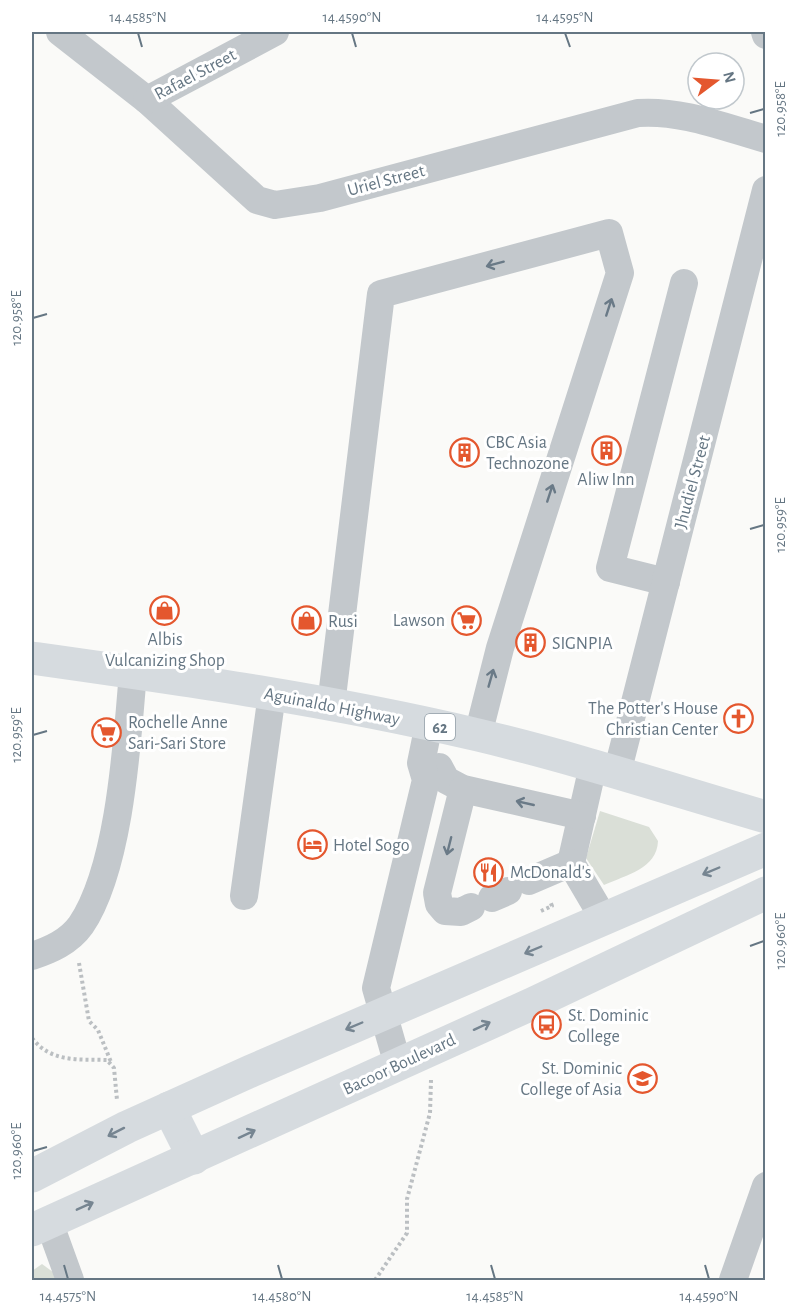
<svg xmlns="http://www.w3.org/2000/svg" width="797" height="1312" font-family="'Alegreya Sans',sans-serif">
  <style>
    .green { fill: #dadfd7 }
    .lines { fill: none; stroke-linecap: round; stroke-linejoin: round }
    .path { stroke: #bbbfc2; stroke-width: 4; stroke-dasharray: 3 3; stroke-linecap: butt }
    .minor { stroke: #c3c8cc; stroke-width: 28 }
    .major { stroke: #d6dbdf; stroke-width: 33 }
    .highway { stroke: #d6dbdf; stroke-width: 33 }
    .oneway { stroke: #6a7a87 }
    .oneway2 { stroke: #768591 }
    .ticks { fill: none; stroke: #657683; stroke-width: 2 }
    .labels { text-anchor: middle; stroke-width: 6; stroke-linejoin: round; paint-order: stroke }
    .shield { fill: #fff; stroke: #939fa8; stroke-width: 1.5 }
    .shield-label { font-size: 16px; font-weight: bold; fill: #657683 }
    .street-label { font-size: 18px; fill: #657683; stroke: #fff }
    .poi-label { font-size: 18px; fill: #657683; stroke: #fff; text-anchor: start }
    .neatline { fill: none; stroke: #657683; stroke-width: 2 }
    .ticks-label { font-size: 15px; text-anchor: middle; fill: #657683 }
  </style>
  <rect width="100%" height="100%" fill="#fafaf8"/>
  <!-- green -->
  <g class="green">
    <path d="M600,811L649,827L658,841C657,869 626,875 604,885L586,858Z"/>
    <path d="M42,1264L57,1275L59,1280H32V1271Z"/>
  </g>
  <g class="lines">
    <!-- path -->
    <g class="path">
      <path d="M541,911L552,906L550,901"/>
      <path d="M79,963L89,1021L98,1030L111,1062"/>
      <path d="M32,1038C51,1063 79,1059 107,1060L114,1068L117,1100"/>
      <path d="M375,1280L407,1233V1199L430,1113L431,1080"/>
    </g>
    <!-- minor -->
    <g class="minor">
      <path d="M60,32L147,100L257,200L275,205L320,198L638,113C682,110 723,127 766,139"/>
      <path d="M765,32L766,35"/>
      <path d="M147,100L275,32"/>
      <path d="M666,582L610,568L684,283"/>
      <path d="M331,705L381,294L609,233L620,273L500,648L478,735"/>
      <path d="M593,766L571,863L604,919"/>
      <path d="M439,767L446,780L463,789L582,816"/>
      <path d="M617,773L766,190"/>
      <path d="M463,789L437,893L439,904L445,911L461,912L471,907"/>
      <path d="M529,881L571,863"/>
      <path d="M244,896L272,694"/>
      <path d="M492,898L508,891"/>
      <path d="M32,956C50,950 69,942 81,925C120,867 127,743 133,672"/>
      <path d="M398,1065L376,988L426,780L421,763L429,724"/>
      <path d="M49,1222L70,1280"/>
      <path d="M733,1280L766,1186"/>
    </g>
    <!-- major -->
    <g class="major">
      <path d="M169,1108L194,1158"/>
      <path d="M32,1176L127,1127L251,1071L766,849"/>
      <path d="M32,1230L534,1003L766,893"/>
    </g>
    <!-- highway -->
    <path class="highway" d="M32,658C181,679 331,700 478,735C575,758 670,789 766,817"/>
  </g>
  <!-- one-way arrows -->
  <defs><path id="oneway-shaft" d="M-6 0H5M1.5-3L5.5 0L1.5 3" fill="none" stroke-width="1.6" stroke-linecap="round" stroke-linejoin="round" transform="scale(1.5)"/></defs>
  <g class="oneway">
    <use href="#oneway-shaft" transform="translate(495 264) rotate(165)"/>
    <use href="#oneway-shaft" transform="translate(609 307) rotate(-72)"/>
    <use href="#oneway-shaft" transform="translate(550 493) rotate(-72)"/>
    <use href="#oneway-shaft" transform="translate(491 678) rotate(-74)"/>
    <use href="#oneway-shaft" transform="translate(525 803) rotate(-167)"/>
    <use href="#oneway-shaft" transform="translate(449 846) rotate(104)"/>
  </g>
  <g class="oneway2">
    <use href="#oneway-shaft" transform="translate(711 871) rotate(157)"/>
    <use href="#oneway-shaft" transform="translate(533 950) rotate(157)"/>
    <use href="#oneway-shaft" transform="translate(354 1026) rotate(157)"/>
    <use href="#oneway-shaft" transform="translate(482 1026) rotate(-25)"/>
    <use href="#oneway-shaft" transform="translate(116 1132) rotate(153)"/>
    <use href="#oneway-shaft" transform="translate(247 1134) rotate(-25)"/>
    <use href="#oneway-shaft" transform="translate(85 1206) rotate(-24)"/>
  </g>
  <!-- ticks -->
  <path class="ticks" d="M138,33L142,47M352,33L356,47M565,33L570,47M750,113L764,109M33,318L47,314M750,529L764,525M33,735L47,731M750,946L764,941M33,1151L47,1147M64,1265L68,1279M278,1265L282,1279M491,1265L495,1279M705,1265L709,1279"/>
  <!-- icons -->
  <defs>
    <symbol id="building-ring" viewBox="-11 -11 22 22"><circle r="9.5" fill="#fff" stroke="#e4572e" stroke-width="1.5"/><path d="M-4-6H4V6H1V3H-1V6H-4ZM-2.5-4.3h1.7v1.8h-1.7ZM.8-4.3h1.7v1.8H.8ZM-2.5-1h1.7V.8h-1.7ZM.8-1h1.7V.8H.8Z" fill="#e4572e"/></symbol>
    <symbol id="shop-ring" viewBox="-11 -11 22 22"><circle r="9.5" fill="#fff" stroke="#e4572e" stroke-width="1.5"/><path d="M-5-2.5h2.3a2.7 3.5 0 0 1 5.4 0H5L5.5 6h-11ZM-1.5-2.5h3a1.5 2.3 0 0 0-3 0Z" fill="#e4572e"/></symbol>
    <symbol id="supermarket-ring" viewBox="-11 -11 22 22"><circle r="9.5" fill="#fff" stroke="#e4572e" stroke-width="1.5"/><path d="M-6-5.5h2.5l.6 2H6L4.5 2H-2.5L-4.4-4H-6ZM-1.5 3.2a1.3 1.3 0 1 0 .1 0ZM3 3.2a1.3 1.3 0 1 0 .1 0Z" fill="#e4572e"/></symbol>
    <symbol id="church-ring" viewBox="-11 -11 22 22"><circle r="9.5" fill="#fff" stroke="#e4572e" stroke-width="1.5"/><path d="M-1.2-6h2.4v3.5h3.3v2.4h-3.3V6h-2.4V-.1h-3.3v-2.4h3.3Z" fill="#e4572e"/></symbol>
    <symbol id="hotel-ring" viewBox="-11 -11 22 22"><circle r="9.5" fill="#fff" stroke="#e4572e" stroke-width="1.5"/><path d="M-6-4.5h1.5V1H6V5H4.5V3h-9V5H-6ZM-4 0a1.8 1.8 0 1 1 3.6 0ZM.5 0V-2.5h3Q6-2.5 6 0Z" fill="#e4572e"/></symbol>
    <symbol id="restaurant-ring" viewBox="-11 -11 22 22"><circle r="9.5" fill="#fff" stroke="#e4572e" stroke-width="1.5"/><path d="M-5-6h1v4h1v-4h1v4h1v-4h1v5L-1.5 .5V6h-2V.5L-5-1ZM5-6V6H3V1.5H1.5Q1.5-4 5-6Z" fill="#e4572e"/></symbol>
    <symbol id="bus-ring" viewBox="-11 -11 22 22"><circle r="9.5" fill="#fff" stroke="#e4572e" stroke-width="1.5"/><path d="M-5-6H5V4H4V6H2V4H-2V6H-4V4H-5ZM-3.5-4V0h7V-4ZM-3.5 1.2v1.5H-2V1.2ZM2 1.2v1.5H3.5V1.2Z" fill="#e4572e"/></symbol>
    <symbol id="university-ring" viewBox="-11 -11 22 22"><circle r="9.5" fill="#fff" stroke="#e4572e" stroke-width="1.5"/><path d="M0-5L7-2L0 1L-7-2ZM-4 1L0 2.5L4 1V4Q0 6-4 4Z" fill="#e4572e"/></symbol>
  </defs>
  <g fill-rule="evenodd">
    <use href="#building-ring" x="590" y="434" width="33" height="33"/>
    <use href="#building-ring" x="448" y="436" width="33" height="33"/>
    <use href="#shop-ring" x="148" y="594" width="33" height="33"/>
    <use href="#supermarket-ring" x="450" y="604" width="33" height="33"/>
    <use href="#shop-ring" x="290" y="604" width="33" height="33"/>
    <use href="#building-ring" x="514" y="626" width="33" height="33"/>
    <use href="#church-ring" x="722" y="702" width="33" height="33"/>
    <use href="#supermarket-ring" x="90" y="716" width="33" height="33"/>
    <use href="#hotel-ring" x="296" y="828" width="33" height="33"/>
    <use href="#restaurant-ring" x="472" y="856" width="33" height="33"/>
    <use href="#bus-ring" x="530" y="1008" width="33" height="33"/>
    <use href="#university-ring" x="626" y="1062" width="33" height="33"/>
  </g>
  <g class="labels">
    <!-- shield labels -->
    <rect class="shield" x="425" y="714" width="30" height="26" rx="4.5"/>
    <g class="shield-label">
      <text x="440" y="733">62</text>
    </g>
    <!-- street labels -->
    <g class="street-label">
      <text transform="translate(195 74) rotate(-28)" y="6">Rafael Street</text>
      <text transform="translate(386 180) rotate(-15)" y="6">Uriel Street</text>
      <text transform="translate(692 482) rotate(-75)" y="6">Jhudiel Street</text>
      <text transform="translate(332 706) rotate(11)" y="6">Aguinaldo Highway</text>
      <text transform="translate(399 1064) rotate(-25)" y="6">Bacoor Boulevard</text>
    </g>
    <!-- poi labels -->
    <g class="poi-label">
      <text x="486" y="448">CBC Asia<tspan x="486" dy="21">Technozone</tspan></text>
      <text x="606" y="485" text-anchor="middle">Aliw Inn</text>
      <text x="445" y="626" text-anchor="end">Lawson</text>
      <text x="328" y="627">Rusi</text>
      <text x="165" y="645" text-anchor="middle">Albis<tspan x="165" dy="21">Vulcanizing Shop</tspan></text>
      <text x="552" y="649">SIGNPIA</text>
      <text x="718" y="714" text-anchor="end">The Potter's House<tspan x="718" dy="21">Christian Center</tspan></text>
      <text x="128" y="728">Rochelle Anne<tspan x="128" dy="21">Sari-Sari Store</tspan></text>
      <text x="333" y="851">Hotel Sogo</text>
      <text x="510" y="878">McDonald's</text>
      <text x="568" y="1021">St. Dominic<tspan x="568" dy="21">College</tspan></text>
      <text x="622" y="1074" text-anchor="end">St. Dominic<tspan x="622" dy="21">College of Asia</tspan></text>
    </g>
  </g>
  <!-- border -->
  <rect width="797" height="1312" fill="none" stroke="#ffffff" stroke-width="66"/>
  <!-- north arrow -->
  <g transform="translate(716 81) rotate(74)"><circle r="28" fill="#ffffff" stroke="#c1c8cd" stroke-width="1.5"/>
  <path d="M0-4.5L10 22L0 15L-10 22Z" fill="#e4572e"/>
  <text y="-9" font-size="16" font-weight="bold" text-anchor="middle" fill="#657683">N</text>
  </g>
  <rect x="33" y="33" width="731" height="1246" class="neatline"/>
  <g class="ticks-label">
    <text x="138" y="22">14.4585°N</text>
    <text x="352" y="22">14.4590°N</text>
    <text x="565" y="22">14.4595°N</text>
    <text transform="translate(780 109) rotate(-90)" y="5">120.958°E</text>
    <text transform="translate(16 318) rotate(-90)" y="5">120.958°E</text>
    <text transform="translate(780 525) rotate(-90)" y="5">120.959°E</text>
    <text transform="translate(16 735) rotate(-90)" y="5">120.959°E</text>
    <text transform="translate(780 941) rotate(-90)" y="5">120.960°E</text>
    <text transform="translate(16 1151) rotate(-90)" y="5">120.960°E</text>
    <text x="68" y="1301">14.4575°N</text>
    <text x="282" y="1301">14.4580°N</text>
    <text x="495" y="1301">14.4585°N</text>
    <text x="709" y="1301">14.4590°N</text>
  </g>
</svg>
